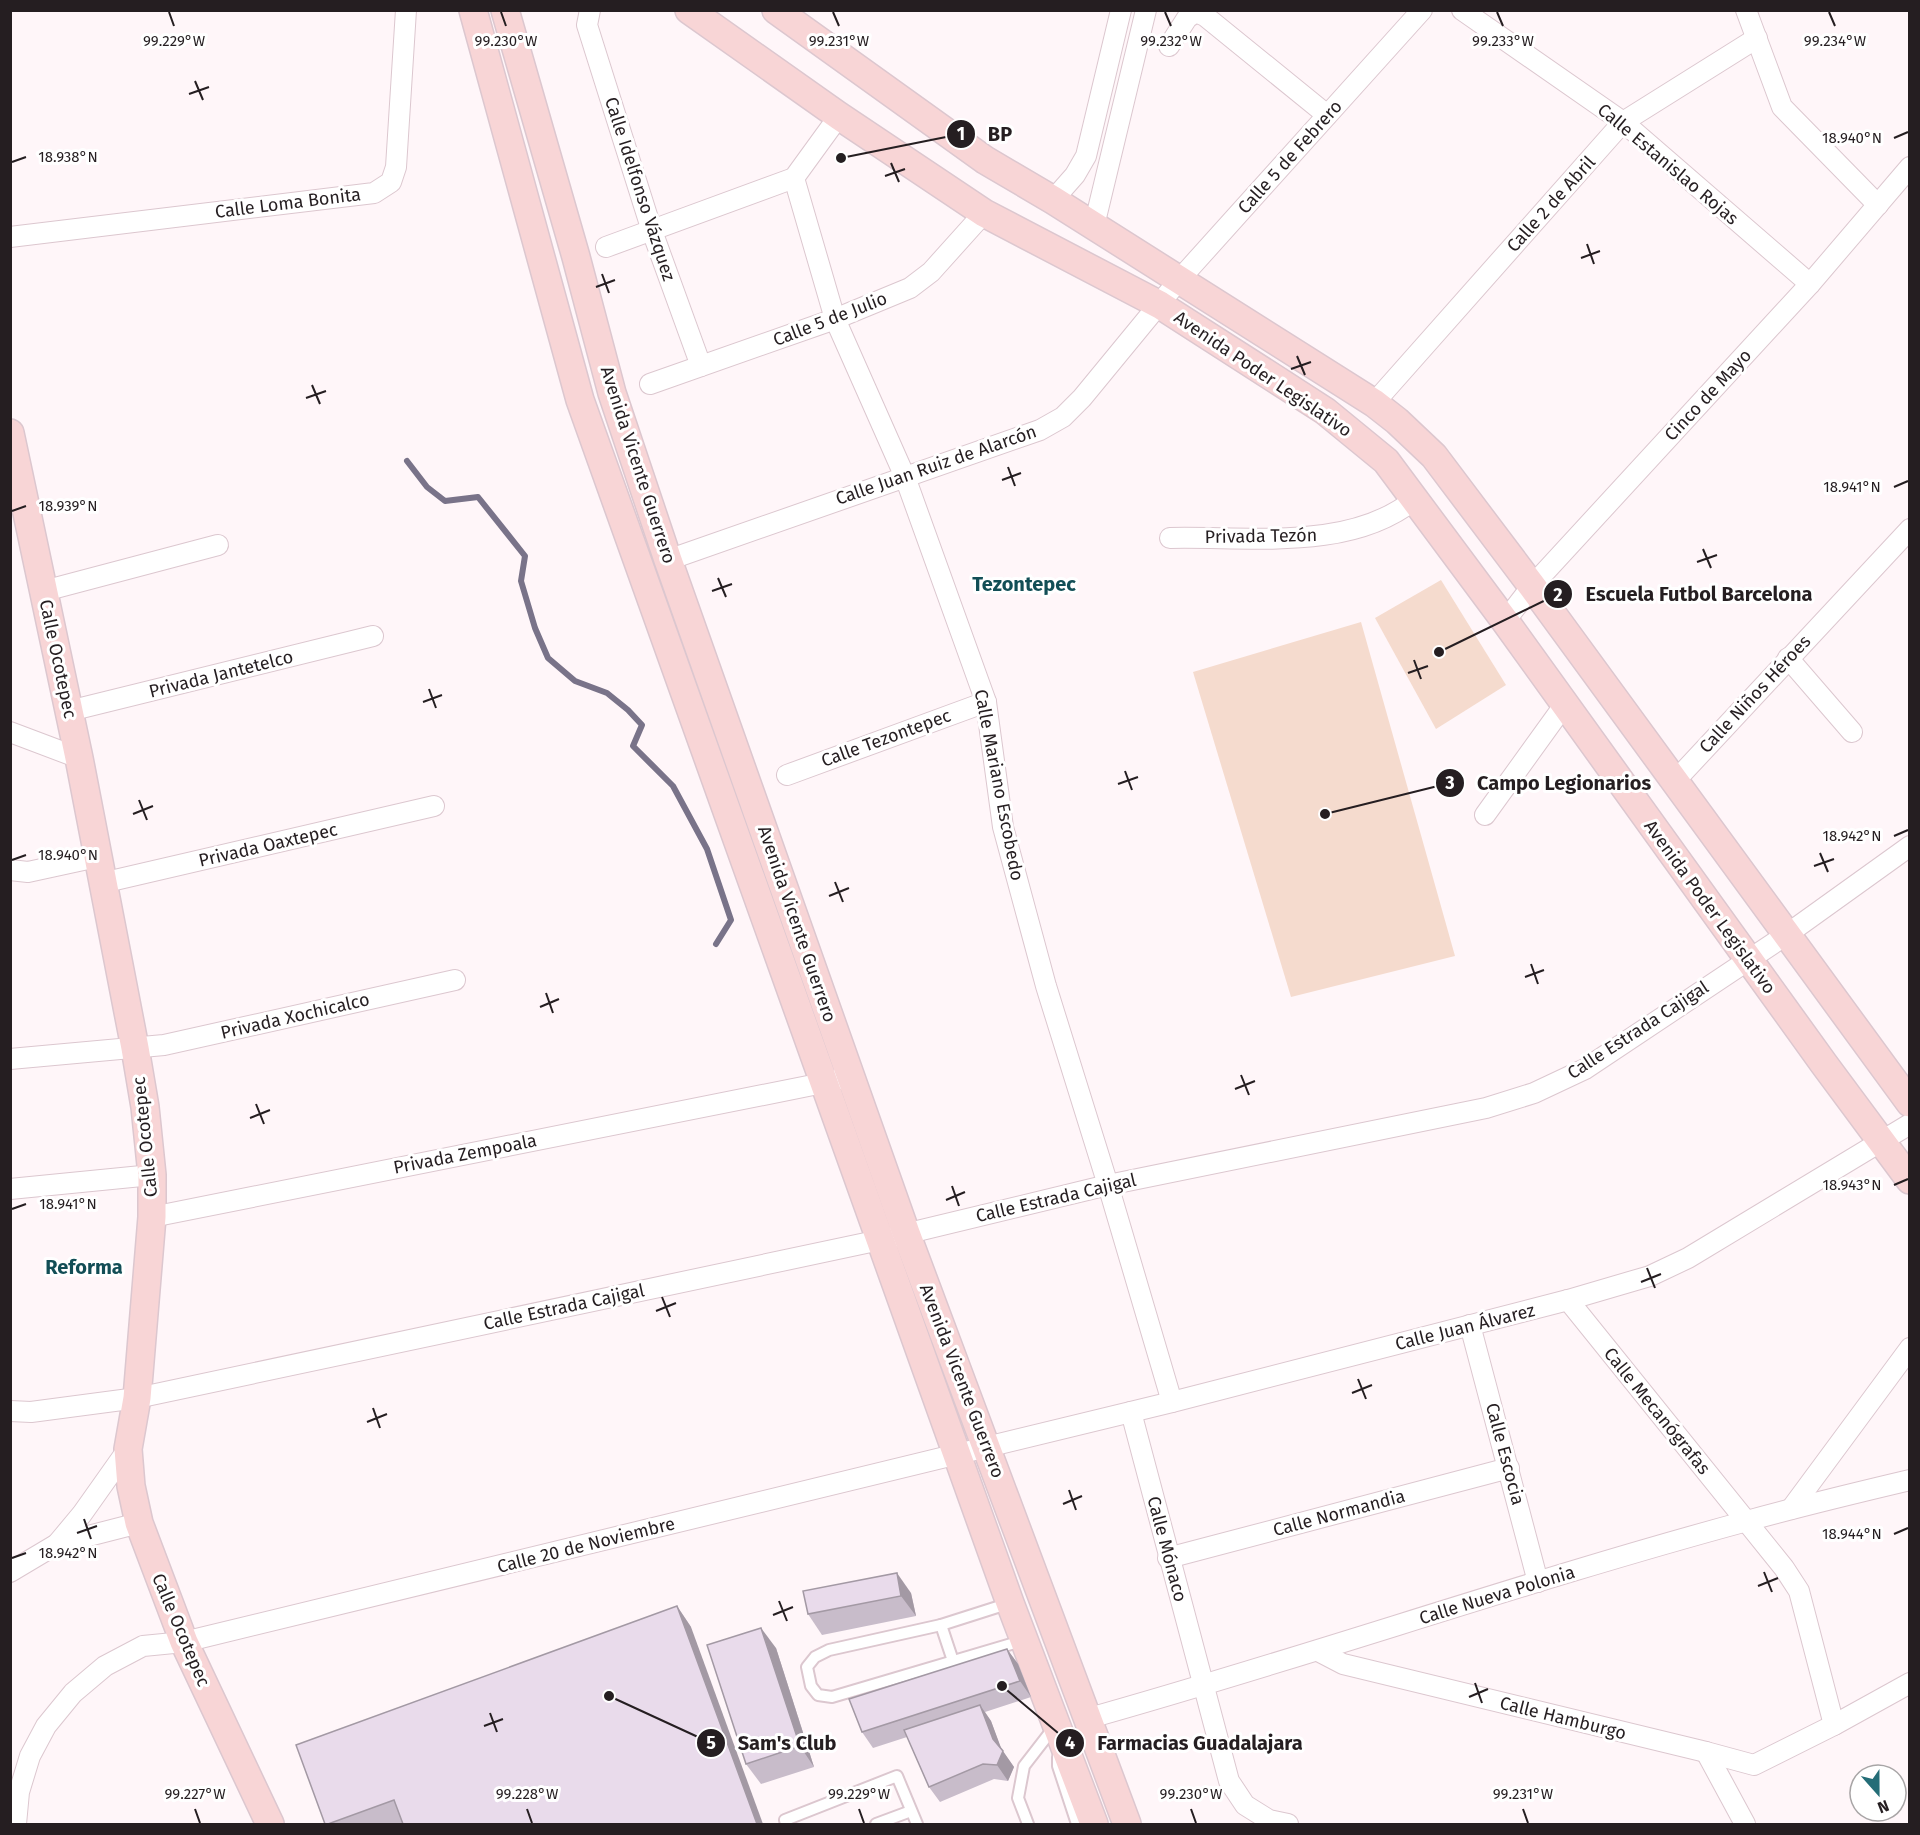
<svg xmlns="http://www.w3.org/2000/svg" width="1920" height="1835" font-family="'Fira Sans',sans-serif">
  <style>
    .green { fill: #f5dbce }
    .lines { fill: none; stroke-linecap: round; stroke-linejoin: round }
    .stream { stroke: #797389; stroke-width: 6 }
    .lane-casing { stroke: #dcc7cf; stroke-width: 14 }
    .street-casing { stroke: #dcc7cf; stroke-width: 22 }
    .secondary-casing { stroke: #dcc7cf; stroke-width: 30 }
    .lane { stroke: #fff; stroke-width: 10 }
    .street { stroke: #fff; stroke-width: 20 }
    .secondary { stroke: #f8d5d6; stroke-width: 27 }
    .wall { fill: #c8bcca }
    .shaded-wall { fill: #a399a4 }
    .building { fill: #e9dbeb; stroke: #a399a4; stroke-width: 1.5 }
    .ticks { fill: none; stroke: #251e21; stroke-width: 2 }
    .labels { text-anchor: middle; stroke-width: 6; stroke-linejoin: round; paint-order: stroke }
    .street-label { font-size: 18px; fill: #251e21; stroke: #fff }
    .neighbourhood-label { font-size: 20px; font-weight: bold; fill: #124e56; stroke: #fff }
    .ticks-label { font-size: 15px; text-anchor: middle; fill: #251e21; stroke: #fff; stroke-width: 6; stroke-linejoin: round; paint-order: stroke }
    .leader { fill: none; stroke: #251e21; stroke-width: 2 }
    .callout-dot { fill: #251e21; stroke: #fff; stroke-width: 2 }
    .mark-label { font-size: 18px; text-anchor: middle; font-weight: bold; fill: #fff }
    .callout-label { font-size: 20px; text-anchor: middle; font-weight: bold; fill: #251e21; stroke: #fff; stroke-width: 6; stroke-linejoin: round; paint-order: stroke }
  </style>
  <rect width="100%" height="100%" fill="#fff6f9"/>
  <!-- green -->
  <g class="green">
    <path d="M1441,580L1506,685L1436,729L1375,618Z"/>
    <path d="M1361,622L1455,956L1291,997L1193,672Z"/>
  </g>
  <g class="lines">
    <!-- stream -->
    <path class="stream" d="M407,461L427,487L445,501L478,497L525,556L521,581L535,628L548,658L575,681L607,693L628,710L642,725L633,746L673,786L707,849L731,920L716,944"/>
    <defs>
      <g id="lane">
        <path d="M1010,1603L941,1625L829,1650L815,1657L807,1667L811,1686L818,1695L832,1697L1025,1640"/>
        <path d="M941,1625L953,1661"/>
        <path d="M1058,1757V1766L1077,1824"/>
        <path d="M786,1824L785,1820L897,1776L917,1824"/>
        <path d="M876,1824L911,1811"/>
        <path d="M1028,1824L1018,1798L1024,1766L1055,1726"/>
      </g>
      <g id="street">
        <path d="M590,10L587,25L652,231L701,366"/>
        <path d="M1462,10L1623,122L1810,284"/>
        <path d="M1746,10L1782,107L1878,205"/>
        <path d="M1169,46L1187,18L1196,12L1205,16L1327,115"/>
        <path d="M794,178L835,319L905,477L986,702L1003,827L1046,986L1108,1185L1172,1402"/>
        <path d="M1053,200L1075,175L1086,156L1121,10"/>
        <path d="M1094,226L1146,10"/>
        <path d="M10,237L374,193L391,182L396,167L406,10"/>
        <path d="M606,247L794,178L839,116"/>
        <path d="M650,384L835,319L910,288L931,272L984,213"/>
        <path d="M1374,403L1623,122L1757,38"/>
        <path d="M1170,538C1249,536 1350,552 1415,499"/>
        <path d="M668,560L1040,430L1063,417L1082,398L1179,280L1422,10"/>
        <path d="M44,591L218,545"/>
        <path d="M1505,621L1532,586L1810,284L1910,167"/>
        <path d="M1788,658L1852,732"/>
        <path d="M69,711L373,636"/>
        <path d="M10,732L79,758"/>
        <path d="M787,775L986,702"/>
        <path d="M1675,781L1910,529"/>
        <path d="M1485,815L1565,704"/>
        <path d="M10,870L28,872L97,857"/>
        <path d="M102,883L434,806"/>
        <path d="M10,1059L164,1045L455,980"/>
        <path d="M10,1189L152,1175"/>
        <path d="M152,1217L823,1083L850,1076"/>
        <path d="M1568,1300L1784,1568L1799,1591L1834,1725"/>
        <path d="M1470,1325L1538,1582"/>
        <path d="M10,1411L31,1412L137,1398L880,1240L1108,1185L1486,1108L1534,1093L1585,1069L1786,935L1910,846"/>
        <path d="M1131,1412L1229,1781L1245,1805L1269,1820L1288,1824"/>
        <path d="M1791,1509L1910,1348"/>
        <path d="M57,1544L139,1523"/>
        <path d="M1168,1558L1509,1468"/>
        <path d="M10,1572L57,1544L82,1514L128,1449"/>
        <path d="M1318,1651L1343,1664L1706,1752L1754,1765L1834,1725L1910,1683"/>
        <path d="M1086,1719C1308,1657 1525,1581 1747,1521C1801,1506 1855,1493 1910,1480"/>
        <path d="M1706,1752L1745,1824"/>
        <path d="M16,1824L19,1792L30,1756L46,1726L73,1693L105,1666L143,1646L184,1642L1172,1402L1568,1300L1650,1276L1688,1258L1910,1124"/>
      </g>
      <g id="secondary">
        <path d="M473,10L580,400L1010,1603L1094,1824"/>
        <path d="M505,10L576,257L612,393L668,560L906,1233L1127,1824"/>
        <path d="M689,10L839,116L984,213L1160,305L1325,411L1386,461L1505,621L1824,1064L1910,1180"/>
        <path d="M776,10L985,160L1053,200L1374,403L1397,421L1434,456L1532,586L1910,1103"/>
        <path d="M10,433L79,758L135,1048L145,1107L152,1175V1217L137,1398L128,1449L131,1486L139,1523L184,1642L270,1824"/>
      </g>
    </defs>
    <!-- lane casing -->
    <use href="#lane" class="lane-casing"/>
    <!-- street casing -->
    <use href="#street" class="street-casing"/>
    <!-- secondary casing -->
    <use href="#secondary" class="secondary-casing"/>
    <!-- lane -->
    <use href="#lane" class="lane"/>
    <!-- street -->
    <use href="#street" class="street"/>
    <!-- secondary -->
    <use href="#secondary" class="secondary"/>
  </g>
  <!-- wall -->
  <g class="wall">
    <path d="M911,1593L916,1616L822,1635L808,1614Z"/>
    <path d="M677,1606L691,1627L402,1823L399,1824H325Z"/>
    <path d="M776,1648L814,1767L761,1784L746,1764Z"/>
    <path d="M1007,1649L1018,1664L1031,1697L985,1712L991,1721L1001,1749L1014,1767L1008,1781L994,1779L940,1802L929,1787L907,1737L873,1748L862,1732Z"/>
  </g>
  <!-- shaded-wall -->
  <g class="shaded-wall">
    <path d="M897,1573L911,1593L916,1616L901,1596Z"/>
    <path d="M677,1606L691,1627L763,1824H757Z"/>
    <path d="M761,1628L776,1648L814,1767L800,1746Z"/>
    <path d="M1007,1649L1018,1664L1031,1697L1020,1681Z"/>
    <path d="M980,1705L991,1721L1003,1753V1751L1014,1767L1008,1781L997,1765L993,1739Z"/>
  </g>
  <!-- building -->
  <g class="building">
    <path d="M897,1573L901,1596L808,1614L803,1591Z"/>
    <path d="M677,1606L757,1824H403L394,1800L328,1824H325L296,1745Z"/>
    <path d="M761,1628L800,1746L746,1764L707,1645Z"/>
    <path d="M1007,1649L1020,1681L862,1732L849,1699Z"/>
    <path d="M980,1705L993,1739L1003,1751L997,1765L983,1764L929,1787L904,1730Z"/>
  </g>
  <!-- ticks -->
  <path class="ticks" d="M169,12L174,26M501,12L506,26M833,12L839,26M1165,12L1171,26M1497,12L1503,26M1829,12L1835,26M195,81L203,100M189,94L209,87M1894,138L1908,132M12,162L26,157M891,163L899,182M885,176L905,169M1587,244L1594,264M1581,258L1600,251M602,274L609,293M596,287L615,280M1297,356L1305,375M1291,369L1311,362M312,385L320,404M306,398L326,391M1008,467L1015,486M1002,480L1021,473M1894,487L1908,481M12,511L26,506M1703,549L1711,568M1697,562L1717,555M718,578L726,597M712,591L732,584M1414,660L1421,679M1408,673L1428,666M429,689L436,708M423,702L442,695M1125,771L1132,790M1118,784L1138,777M139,800L147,820M133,814L153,806M1894,836L1908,830M1820,853L1828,872M12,860L26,855M1814,866L1834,859M835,882L843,902M829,896L849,888M1531,964L1538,984M1525,977L1544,970M546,993L553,1013M540,1007L559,999M1241,1075L1249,1095M1235,1089L1255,1081M256,1104L264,1124M250,1118L270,1110M1894,1185L1908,1179M952,1186L959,1206M946,1200L965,1192M12,1209L26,1204M1647,1268L1655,1288M1641,1282L1661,1274M662,1297L670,1317M656,1311L676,1303M1358,1379L1366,1399M1352,1393L1372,1385M373,1408L380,1428M367,1422L387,1414M1069,1490L1076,1510M1063,1504L1082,1496M84,1519L91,1539M77,1533L97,1526M1894,1534L1908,1528M12,1558L26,1553M1764,1572L1772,1592M1758,1586L1778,1578M779,1601L787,1621M773,1615L793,1607M1475,1683L1482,1703M1469,1697L1488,1689M490,1713L497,1732M484,1726L503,1719M195,1809L200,1823M527,1809L532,1823M859,1809L864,1823M1191,1809L1196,1823M1523,1809L1528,1823"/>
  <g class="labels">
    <!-- street labels -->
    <g class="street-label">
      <text transform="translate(1290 157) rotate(-48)" y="6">Calle 5 de Febrero</text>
      <text transform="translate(1668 164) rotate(40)" y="6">Calle Estanislao Rojas</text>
      <text transform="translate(640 189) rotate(72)" y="6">Calle Idelfonso Vázquez</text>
      <text transform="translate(288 203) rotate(-7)" y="6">Calle Loma Bonita</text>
      <text transform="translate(1551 204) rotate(-48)" y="6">Calle 2 de Abril</text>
      <text transform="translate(830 319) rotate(-21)" y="6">Calle 5 de Julio</text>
      <text transform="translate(1263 374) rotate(34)" y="6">Avenida Poder Legislativo</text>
      <text transform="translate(1708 395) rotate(-47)" y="6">Cinco de Mayo</text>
      <text transform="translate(638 465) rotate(72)" y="6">Avenida Vicente Guerrero</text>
      <text transform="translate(936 465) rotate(-19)" y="6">Calle Juan Ruiz de Alarcón</text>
      <text transform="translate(1261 536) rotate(-1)" y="6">Privada Tezón</text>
      <text transform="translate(58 659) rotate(78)" y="6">Calle Ocotepec</text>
      <text transform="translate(221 674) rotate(-14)" y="6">Privada Jantetelco</text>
      <text transform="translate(1755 694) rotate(-47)" y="6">Calle Niños Héroes</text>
      <text transform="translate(886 738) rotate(-20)" y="6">Calle Tezontepec</text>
      <text transform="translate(999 785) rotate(79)" y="6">Calle Mariano Escobedo</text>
      <text transform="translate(268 845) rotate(-13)" y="6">Privada Oaxtepec</text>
      <text transform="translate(1710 907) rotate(54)" y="6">Avenida Poder Legislativo</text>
      <text transform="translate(797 924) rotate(71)" y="6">Avenida Vicente Guerrero</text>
      <text transform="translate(295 1016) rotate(-13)" y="6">Privada Xochicalco</text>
      <text transform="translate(1638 1030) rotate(-33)" y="6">Calle Estrada Cajigal</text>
      <text transform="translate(145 1137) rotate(-96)" y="6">Calle Ocotepec</text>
      <text transform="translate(465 1154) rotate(-11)" y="6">Privada Zempoala</text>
      <text transform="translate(1056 1198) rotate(-13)" y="6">Calle Estrada Cajigal</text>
      <text transform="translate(564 1307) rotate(-12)" y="6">Calle Estrada Cajigal</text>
      <text transform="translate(1465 1327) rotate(-14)" y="6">Calle Juan Álvarez</text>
      <text transform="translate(962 1381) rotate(69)" y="6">Avenida Vicente Guerrero</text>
      <text transform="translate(1657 1411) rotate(51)" y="6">Calle Mecanógrafas</text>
      <text transform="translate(1505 1454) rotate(75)" y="6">Calle Escocia</text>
      <text transform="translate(1339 1513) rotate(-15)" y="6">Calle Normandia</text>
      <text transform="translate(586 1545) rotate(-14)" y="6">Calle 20 de Noviembre</text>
      <text transform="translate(1167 1549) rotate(75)" y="6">Calle Mónaco</text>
      <text transform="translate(1497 1595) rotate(-17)" y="6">Calle Nueva Polonia</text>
      <text transform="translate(181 1630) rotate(67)" y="6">Calle Ocotepec</text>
      <text transform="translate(1563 1718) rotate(14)" y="6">Calle Hamburgo</text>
    </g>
    <!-- neighbourhood labels -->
    <g class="neighbourhood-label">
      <text x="1024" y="591">Tezontepec</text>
      <text x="84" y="1274">Reforma</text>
    </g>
  </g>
  <g class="ticks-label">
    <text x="1835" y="46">99.234°W</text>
    <text x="174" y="46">99.229°W</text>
    <text x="506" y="46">99.230°W</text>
    <text x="839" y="46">99.231°W</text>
    <text x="1171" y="46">99.232°W</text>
    <text x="1503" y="46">99.233°W</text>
    <text x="1852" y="143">18.940°N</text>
    <text x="68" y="162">18.938°N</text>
    <text x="1852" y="492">18.941°N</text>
    <text x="68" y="511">18.939°N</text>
    <text x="1852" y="841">18.942°N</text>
    <text x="68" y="860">18.940°N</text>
    <text x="1852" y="1190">18.943°N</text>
    <text x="68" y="1209">18.941°N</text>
    <text x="1852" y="1539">18.944°N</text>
    <text x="68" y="1558">18.942°N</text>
    <text x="195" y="1799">99.227°W</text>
    <text x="527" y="1799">99.228°W</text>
    <text x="859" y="1799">99.229°W</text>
    <text x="1191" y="1799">99.230°W</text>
    <text x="1523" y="1799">99.231°W</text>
  </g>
  <!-- callouts -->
  <path class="leader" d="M841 158L961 134M1439 652L1558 594M1325 814L1450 783M1002 1686L1070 1743M609 1696L711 1743"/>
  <g class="callout-dot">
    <circle cx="841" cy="158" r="6"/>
    <circle cx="1439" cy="652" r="6"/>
    <circle cx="1325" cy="814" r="6"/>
    <circle cx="1002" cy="1686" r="6"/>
    <circle cx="609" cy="1696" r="6"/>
    <circle cx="961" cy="134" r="15"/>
    <circle cx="1558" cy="594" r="15"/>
    <circle cx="1450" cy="783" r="15"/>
    <circle cx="1070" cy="1743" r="15"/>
    <circle cx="711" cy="1743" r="15"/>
  </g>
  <g class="mark-label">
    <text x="961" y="140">1</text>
    <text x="1558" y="601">2</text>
    <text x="1450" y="789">3</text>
    <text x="1070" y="1749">4</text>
    <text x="711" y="1749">5</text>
  </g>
  <g class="callout-label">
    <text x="1000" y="141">BP</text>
    <text x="1699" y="601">Escuela Futbol Barcelona</text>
    <text x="1564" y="790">Campo Legionarios</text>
    <text x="1200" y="1750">Farmacias Guadalajara</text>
    <text x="787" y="1750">Sam's Club</text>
  </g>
  <!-- border -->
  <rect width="1920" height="1835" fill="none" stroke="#251e21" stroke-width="24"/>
  <!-- north arrow -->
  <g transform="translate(1878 1793) rotate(159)"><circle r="28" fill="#ffffff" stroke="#a8a5a6" stroke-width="1.5"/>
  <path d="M0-4.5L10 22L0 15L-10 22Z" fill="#246d77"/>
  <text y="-9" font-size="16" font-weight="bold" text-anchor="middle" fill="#251e21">N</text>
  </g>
</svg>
